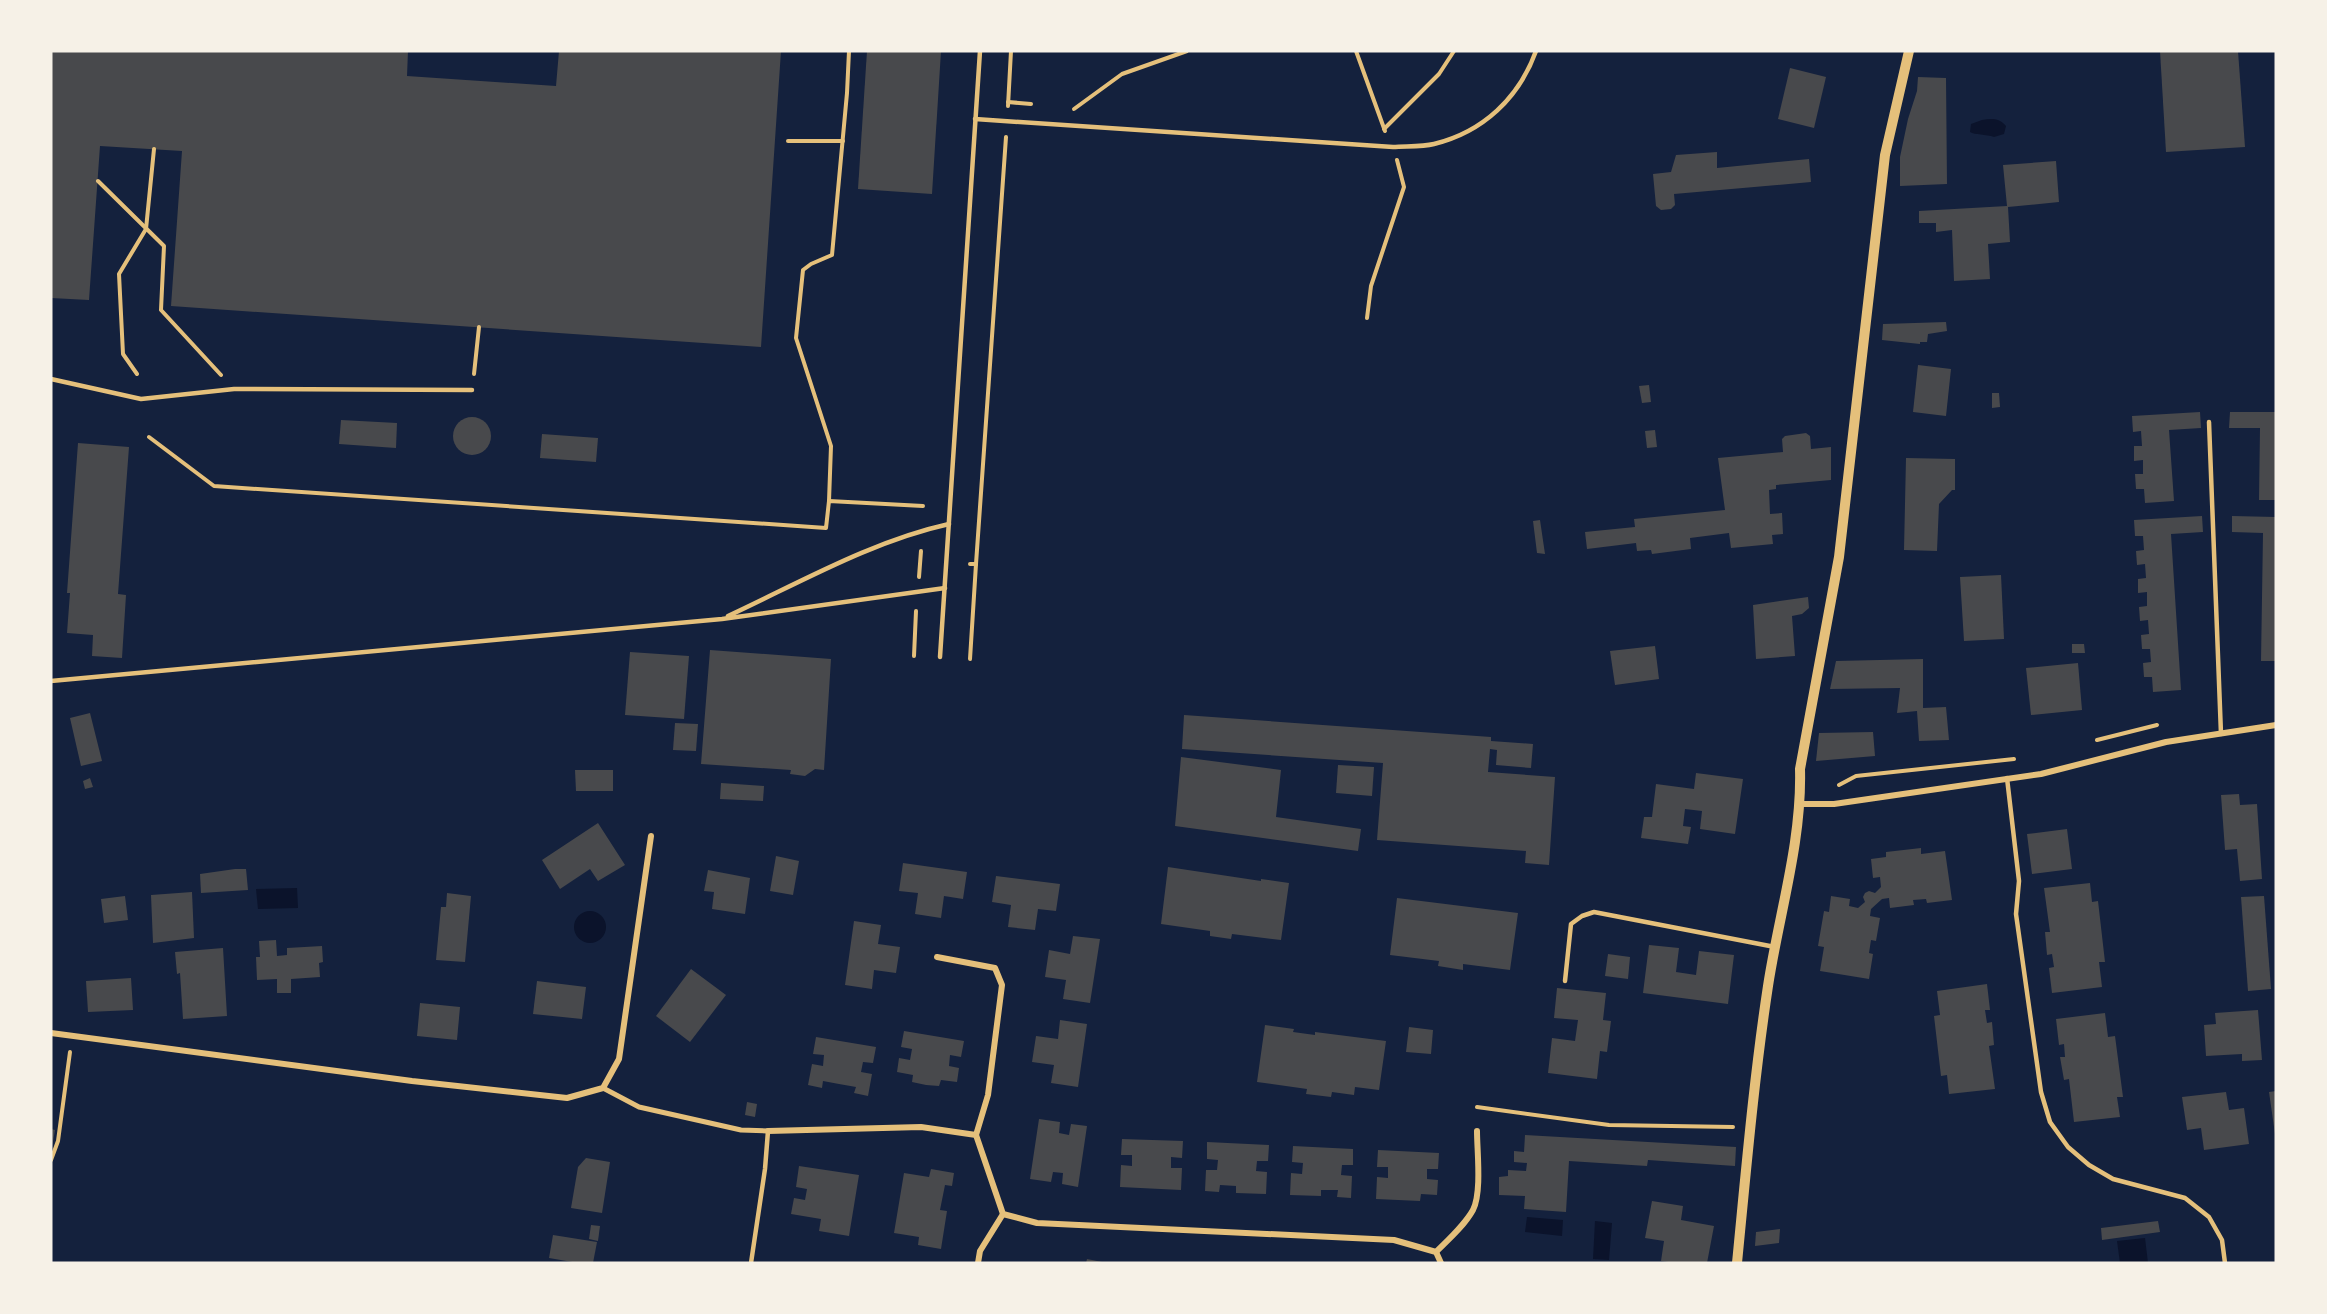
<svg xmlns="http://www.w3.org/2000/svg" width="2327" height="1314" font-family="Overpass,sans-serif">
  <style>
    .water { fill: #0b132b }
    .building { fill: #48494c }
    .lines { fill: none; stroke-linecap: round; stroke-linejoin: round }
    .path { stroke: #e5c07b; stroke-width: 4 }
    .service { stroke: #e5c07b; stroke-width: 4.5 }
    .pedestrian { stroke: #e5c07b; stroke-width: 5 }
    .minor { stroke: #e5c07b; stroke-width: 6 }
    .tertiary { stroke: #e5c07b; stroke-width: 10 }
  </style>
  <rect width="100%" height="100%" fill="#14213d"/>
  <!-- water -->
  <g class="water">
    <path d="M1982,120C1991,118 2000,118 2006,126L2004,134L1994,137C1986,134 1975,135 1970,132L1971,124Z"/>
    <path d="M297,888L298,908L258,909L256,889Z"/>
    <circle cx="590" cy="927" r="16"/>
    <path d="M1527,1217L1563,1220L1562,1236L1525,1232Z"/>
    <path d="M1595,1221L1612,1223L1609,1260L1593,1259Z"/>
    <path d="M2145,1238L2148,1263H2120L2117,1241Z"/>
  </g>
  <!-- building -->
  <g class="building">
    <path d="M51,51H408L407,76L556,86L559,51H781L761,347L171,306L182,151L100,146L89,300L51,298Z"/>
    <path d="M867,51H941L932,194L858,189Z"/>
    <path d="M2160,51H2238L2245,147L2166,152Z"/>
    <path d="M1790,68L1826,77L1814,128L1778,119Z"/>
    <path d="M1918,77L1946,78L1947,184L1900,186V157L1908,119L1917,91Z"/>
    <path d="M1717,152V168L1809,159L1811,182L1674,194L1675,205L1671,209L1661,210L1656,206L1653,174L1671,172L1676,155Z"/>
    <path d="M2056,161L2059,202L2008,207L2010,242L1988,244L1990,279L1954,281L1952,230L1936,232V223H1919V211L2007,206L2003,165Z"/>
    <path d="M1946,322L1947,331L1928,334L1927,342H1920V344L1882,340L1883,324Z"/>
    <path d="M1918,365L1951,369L1946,416L1913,412Z"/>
    <path d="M1649,385L1651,402L1642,403L1639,386Z"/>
    <path d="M1992,393H1999L2000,407L1992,408Z"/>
    <path d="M2200,412L2201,428L2169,430L2174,501L2145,503L2144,489H2136L2135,474H2143V460L2134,461V446H2142L2141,431L2133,432L2132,416Z"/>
    <path d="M2230,412H2276V500H2259L2260,428H2229Z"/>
    <circle cx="472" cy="436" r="19"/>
    <path d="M341,420L397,423L396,448L339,444Z"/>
    <path d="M1655,430L1657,447L1647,448L1645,431Z"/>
    <path d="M1806,433L1810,436L1811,449L1831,447V480L1776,485V489L1769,490L1770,514L1782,513L1783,534L1772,535L1773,544L1731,548L1729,533L1690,538L1691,549L1652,554L1651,550L1637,551L1636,543L1587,549L1585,532L1635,527L1634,519L1725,510L1718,458L1783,452L1782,439L1785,436Z"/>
    <path d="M542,434L598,438L596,462L540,458Z"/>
    <path d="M78,443L129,447L118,594L126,595L122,658L92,656L93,635L67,633L70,593H67Z"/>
    <path d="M1906,458L1955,459V490H1952L1939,504L1937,551L1904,550Z"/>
    <path d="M2202,516L2203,532L2171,534L2181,690L2153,692L2152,677H2144L2143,663L2151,662L2150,649H2142L2141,635L2149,634L2148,620L2140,621L2139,607L2147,606V592L2138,593V579L2146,578L2145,564L2137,565L2136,551L2144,550L2143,536H2135L2134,520Z"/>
    <path d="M2232,516L2276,517V661H2261L2263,533L2232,532Z"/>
    <path d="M1540,520L1545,554L1537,553L1533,521Z"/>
    <path d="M2001,575L2004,639L1964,641L1960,577Z"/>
    <path d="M1808,597L1809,608L1802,614L1792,616L1795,656L1756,659L1753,605Z"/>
    <path d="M2072,644H2084L2085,653H2072Z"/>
    <path d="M1655,646L1659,679L1615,685L1610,651Z"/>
    <path d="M710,650L831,659L824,770L815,769L805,776L790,774L791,770L701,764Z"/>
    <path d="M630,652L689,656L684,719L625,715Z"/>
    <path d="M1923,659V708L1946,707L1949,740L1919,741L1917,711L1897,713L1900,688L1830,689L1836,661Z"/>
    <path d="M2078,663L2082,710L2031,715L2026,668Z"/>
    <path d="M90,713L102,761L81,766L70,718Z"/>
    <path d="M1184,715L1491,737V741L1533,744L1531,768L1496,765L1497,750L1490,749L1488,772L1555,777L1549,865L1525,863L1526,851L1377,840L1383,763L1182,749Z"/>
    <path d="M675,723L698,724L696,751L673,750Z"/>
    <path d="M1873,732L1875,756L1816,761L1819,733Z"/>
    <path d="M1181,757L1281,770L1276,817L1361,829L1358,851L1175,826Z"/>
    <path d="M1338,765L1374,767L1372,796L1336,793Z"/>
    <path d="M575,770H613V791H576Z"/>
    <path d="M1696,773L1743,779L1735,834L1700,829L1702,811L1685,809L1683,826L1691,827L1688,844L1641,838L1644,817H1652L1656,784L1694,789Z"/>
    <path d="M90,778L93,787L85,789L83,781Z"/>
    <path d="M721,783L764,786L763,801L720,799Z"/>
    <path d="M2239,794L2240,805L2257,804L2262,879L2240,881L2237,849L2225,850L2221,795Z"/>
    <path d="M598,823L625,865L598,881L590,869L560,889L542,860Z"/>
    <path d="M2067,829L2072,869L2032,874L2027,834Z"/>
    <path d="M1921,848V854L1945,851L1952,900L1927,903L1926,899L1913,900L1914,905L1890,908L1889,898L1882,899L1871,909L1870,916L1880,918L1876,941L1871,940L1869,953L1873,954L1869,979L1820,971L1824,947L1818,946L1824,911L1829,912L1831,896L1850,899L1849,906L1858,908L1865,902L1863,897L1865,893L1869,891L1875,893L1881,887L1880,877L1873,878L1871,859L1886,857V852Z"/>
    <path d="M776,856L799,861L793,895L770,891Z"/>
    <path d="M903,863L967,872L963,899L944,896L941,918L915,914L918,893L899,891Z"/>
    <path d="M1168,867L1261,881V879L1289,883L1281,940L1232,934L1231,939L1210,936V931L1161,924Z"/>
    <path d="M235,869H246L248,890L201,893L200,874Z"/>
    <path d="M708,870L750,878L745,914L712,909L714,892L704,891Z"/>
    <path d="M996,876L1060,884L1056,911L1038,909L1035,930L1008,927L1011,905L992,902Z"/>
    <path d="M2090,883L2092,902L2098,901L2105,962H2099L2102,987L2052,993L2049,968L2054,967L2052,954L2047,955L2045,932H2050L2044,888Z"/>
    <path d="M192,892L194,938L153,943L151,895Z"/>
    <path d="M447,893L471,896L465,962L436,960L441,907H446Z"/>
    <path d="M125,896L128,920L104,923L101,899Z"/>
    <path d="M2264,896L2271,989L2248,991L2241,897Z"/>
    <path d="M1397,898L1518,913L1510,970L1463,964V970L1438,966L1439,961L1390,955Z"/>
    <path d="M854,921L881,925L878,944L900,947L896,973L874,970L872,989L845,985Z"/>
    <path d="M1073,936L1100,939L1090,1003L1063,999L1066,980L1045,977L1049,950L1070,954Z"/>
    <path d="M276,940L277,956L287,955V948L322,946L323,962L319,963L320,977L291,979V993H277V979L257,980L256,957H260L259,941Z"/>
    <path d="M1649,945L1679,948L1676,972L1696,975L1699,951L1734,955L1728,1004L1643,993Z"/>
    <path d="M223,948L227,1016L183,1019L180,973L177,974L175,952Z"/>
    <path d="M1608,954L1630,957L1628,979L1605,976Z"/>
    <path d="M691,969L726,995L690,1042L656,1016Z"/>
    <path d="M131,978L133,1010L88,1012L86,981Z"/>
    <path d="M537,981L586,987L582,1019L533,1014Z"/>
    <path d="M1987,984L1990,1010H1985L1987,1023L1992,1022L1994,1045L1989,1046L1995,1089L1949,1094L1947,1075L1941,1076L1934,1016L1940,1015L1937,991Z"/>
    <path d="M1557,988L1606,993L1603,1020L1611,1021L1607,1052L1600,1051L1597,1079L1548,1073L1552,1038L1575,1041L1578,1020L1554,1018Z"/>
    <path d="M420,1003L460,1007L457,1040L417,1036Z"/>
    <path d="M2258,1010L2262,1060L2242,1061V1054L2206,1056L2204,1025L2216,1024L2215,1013Z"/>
    <path d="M2105,1013L2108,1037L2115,1036L2123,1097H2117L2120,1117L2074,1122L2069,1079L2064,1080L2060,1057H2065L2064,1044L2059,1045L2056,1019Z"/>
    <path d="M1060,1020L1087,1024L1078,1087L1051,1083L1054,1065L1032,1062L1036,1036L1058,1039Z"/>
    <path d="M1265,1025L1294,1029L1293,1032L1315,1035V1032L1386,1041L1379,1090L1355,1087L1354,1095L1332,1092L1331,1097L1306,1094L1307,1089L1257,1082Z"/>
    <path d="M1409,1027L1433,1030L1431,1054L1406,1052Z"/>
    <path d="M904,1031L964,1041L961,1057L950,1055L949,1066L959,1068L957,1082L941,1080L939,1086L926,1085L912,1082L913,1075L897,1072L899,1058L910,1060L912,1049L901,1047Z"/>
    <path d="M816,1037L876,1047L873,1063L863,1062L861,1072L872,1074L868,1096L854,1093L856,1087L839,1084L823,1081L822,1088L808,1085L812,1064L823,1066L824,1055L813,1054Z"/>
    <path d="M2276,1091V1134H2275L2269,1092Z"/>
    <path d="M2226,1092L2229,1110L2244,1108L2249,1144L2204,1150L2201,1128L2187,1130L2182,1097Z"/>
    <path d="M747,1102L757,1104L755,1117L745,1115Z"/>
    <path d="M1039,1119L1060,1122L1059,1133L1069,1135L1071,1124L1087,1126L1078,1187L1062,1184L1063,1173L1053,1172L1051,1182L1030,1179Z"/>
    <path d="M51,1129L55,1130L52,1147H51Z"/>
    <path d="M1525,1135L1736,1147L1735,1166L1648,1160L1647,1166L1569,1161L1566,1212L1524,1209L1525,1196L1499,1195V1177L1508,1176V1170L1526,1171L1527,1163L1514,1162V1151L1524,1152Z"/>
    <path d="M1122,1139L1183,1141L1182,1158L1171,1157V1168H1182L1181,1190L1120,1187L1121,1165L1132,1166V1155H1121Z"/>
    <path d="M1207,1142L1269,1145L1268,1161H1257L1256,1171L1267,1172L1266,1194L1236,1193V1186L1220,1185L1219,1192L1205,1191L1206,1170H1217L1218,1160L1207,1159Z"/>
    <path d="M1293,1146L1353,1149V1165H1342L1341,1175L1352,1176L1351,1198L1337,1197L1338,1190H1321V1196L1290,1195L1291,1173L1302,1174L1303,1163L1292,1162Z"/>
    <path d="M1378,1150L1439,1153L1438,1169H1427V1179L1438,1180L1437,1195L1421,1194L1420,1201L1376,1199L1377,1177L1388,1178V1167H1377Z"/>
    <path d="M586,1158L610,1162L602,1213L571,1208L578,1167Z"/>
    <path d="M799,1166L859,1175L849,1236L819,1231L821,1219L791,1214L794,1198L805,1200L807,1189L796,1187Z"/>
    <path d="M931,1169L954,1173L952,1186L945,1185L940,1210L947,1211L941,1249L918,1245L919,1237L894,1233L904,1173L929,1177Z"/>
    <path d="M1652,1201L1683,1206L1681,1220L1714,1226L1707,1263H1675L1661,1261L1664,1241L1645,1238Z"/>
    <path d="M2158,1221L2160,1232L2102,1240L2101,1228Z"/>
    <path d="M591,1225L600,1226L598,1241L589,1239Z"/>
    <path d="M1780,1229L1779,1243L1755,1246L1756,1232Z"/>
    <path d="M553,1235L597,1242L593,1263H578L549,1258Z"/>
    <path d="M1087,1259L1102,1262V1263H1086Z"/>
  </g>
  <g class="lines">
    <!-- path -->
    <g class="path">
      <path d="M1356,51L1385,131"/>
      <path d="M1008,102L1031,104"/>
      <path d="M1008,106L1011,51"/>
      <path d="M1074,109L1122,74L1187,51"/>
      <path d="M1384,129L1439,74L1454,51"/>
      <path d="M788,141H843"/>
      <path d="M98,181L164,246L161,310L221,375"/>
      <path d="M1367,318L1371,286L1404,187L1397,160"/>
      <path d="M137,374L123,354L119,274L146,229L154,149"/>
      <path d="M474,374L479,327"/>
      <path d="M149,437L214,486L826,528L829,501L923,506"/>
      <path d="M829,501L831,446L796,338L803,270L811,264L832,255L847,93L849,51"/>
      <path d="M976,564L1006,137"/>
      <path d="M919,577L921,551"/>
      <path d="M914,656L916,611"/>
      <path d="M970,659L976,564H970"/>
      <path d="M2097,740L2157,725"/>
      <path d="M1839,785L1856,776L2014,759"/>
      <path d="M1477,1107L1609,1125L1733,1127"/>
      <path d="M51,1160L58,1141L70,1052"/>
    </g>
    <!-- service -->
    <g class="service">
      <path d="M975,119L1393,147C1406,146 1422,147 1434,144C1483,132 1519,98 1536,51"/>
      <path d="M51,379L141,399L234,389L472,390"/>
      <path d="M2209,422L2221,734"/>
      <path d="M728,616C799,583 872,541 949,524"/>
      <path d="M940,657L980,51"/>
      <path d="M51,681L722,619L945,588"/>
      <path d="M2007,778L2019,881L2016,914L2041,1092L2050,1122L2068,1147L2089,1165L2113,1179L2185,1198L2209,1217L2222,1240L2225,1263"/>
      <path d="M1565,981L1571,924L1582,916L1594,912L1775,947"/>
      <path d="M751,1263L765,1169L768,1131"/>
    </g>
    <!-- pedestrian -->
    <path class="pedestrian" d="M603,1088L639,1107L741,1130L768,1131"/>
    <!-- minor -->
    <g class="minor">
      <path d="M1801,804H1834L2041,774L2166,742L2276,725"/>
      <path d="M937,957L995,968L1002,985L988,1095L976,1135"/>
      <path d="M51,1033L412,1081L567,1098L603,1088L619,1059L651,836"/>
      <path d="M768,1131L921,1127L976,1135L1003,1214L1037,1223L1394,1240L1436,1252L1441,1263"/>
      <path d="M1436,1252C1449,1239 1464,1226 1473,1210C1482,1192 1477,1151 1477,1131"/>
      <path d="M978,1263L980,1251L1003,1214"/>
    </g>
    <!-- tertiary -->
    <path class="tertiary" d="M1737,1263C1746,1171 1754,1078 1768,986C1779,914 1802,842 1800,769L1839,557L1885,155L1909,51"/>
  </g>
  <!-- border -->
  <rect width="2327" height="1314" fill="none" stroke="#f6f1e7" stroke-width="105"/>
</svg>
